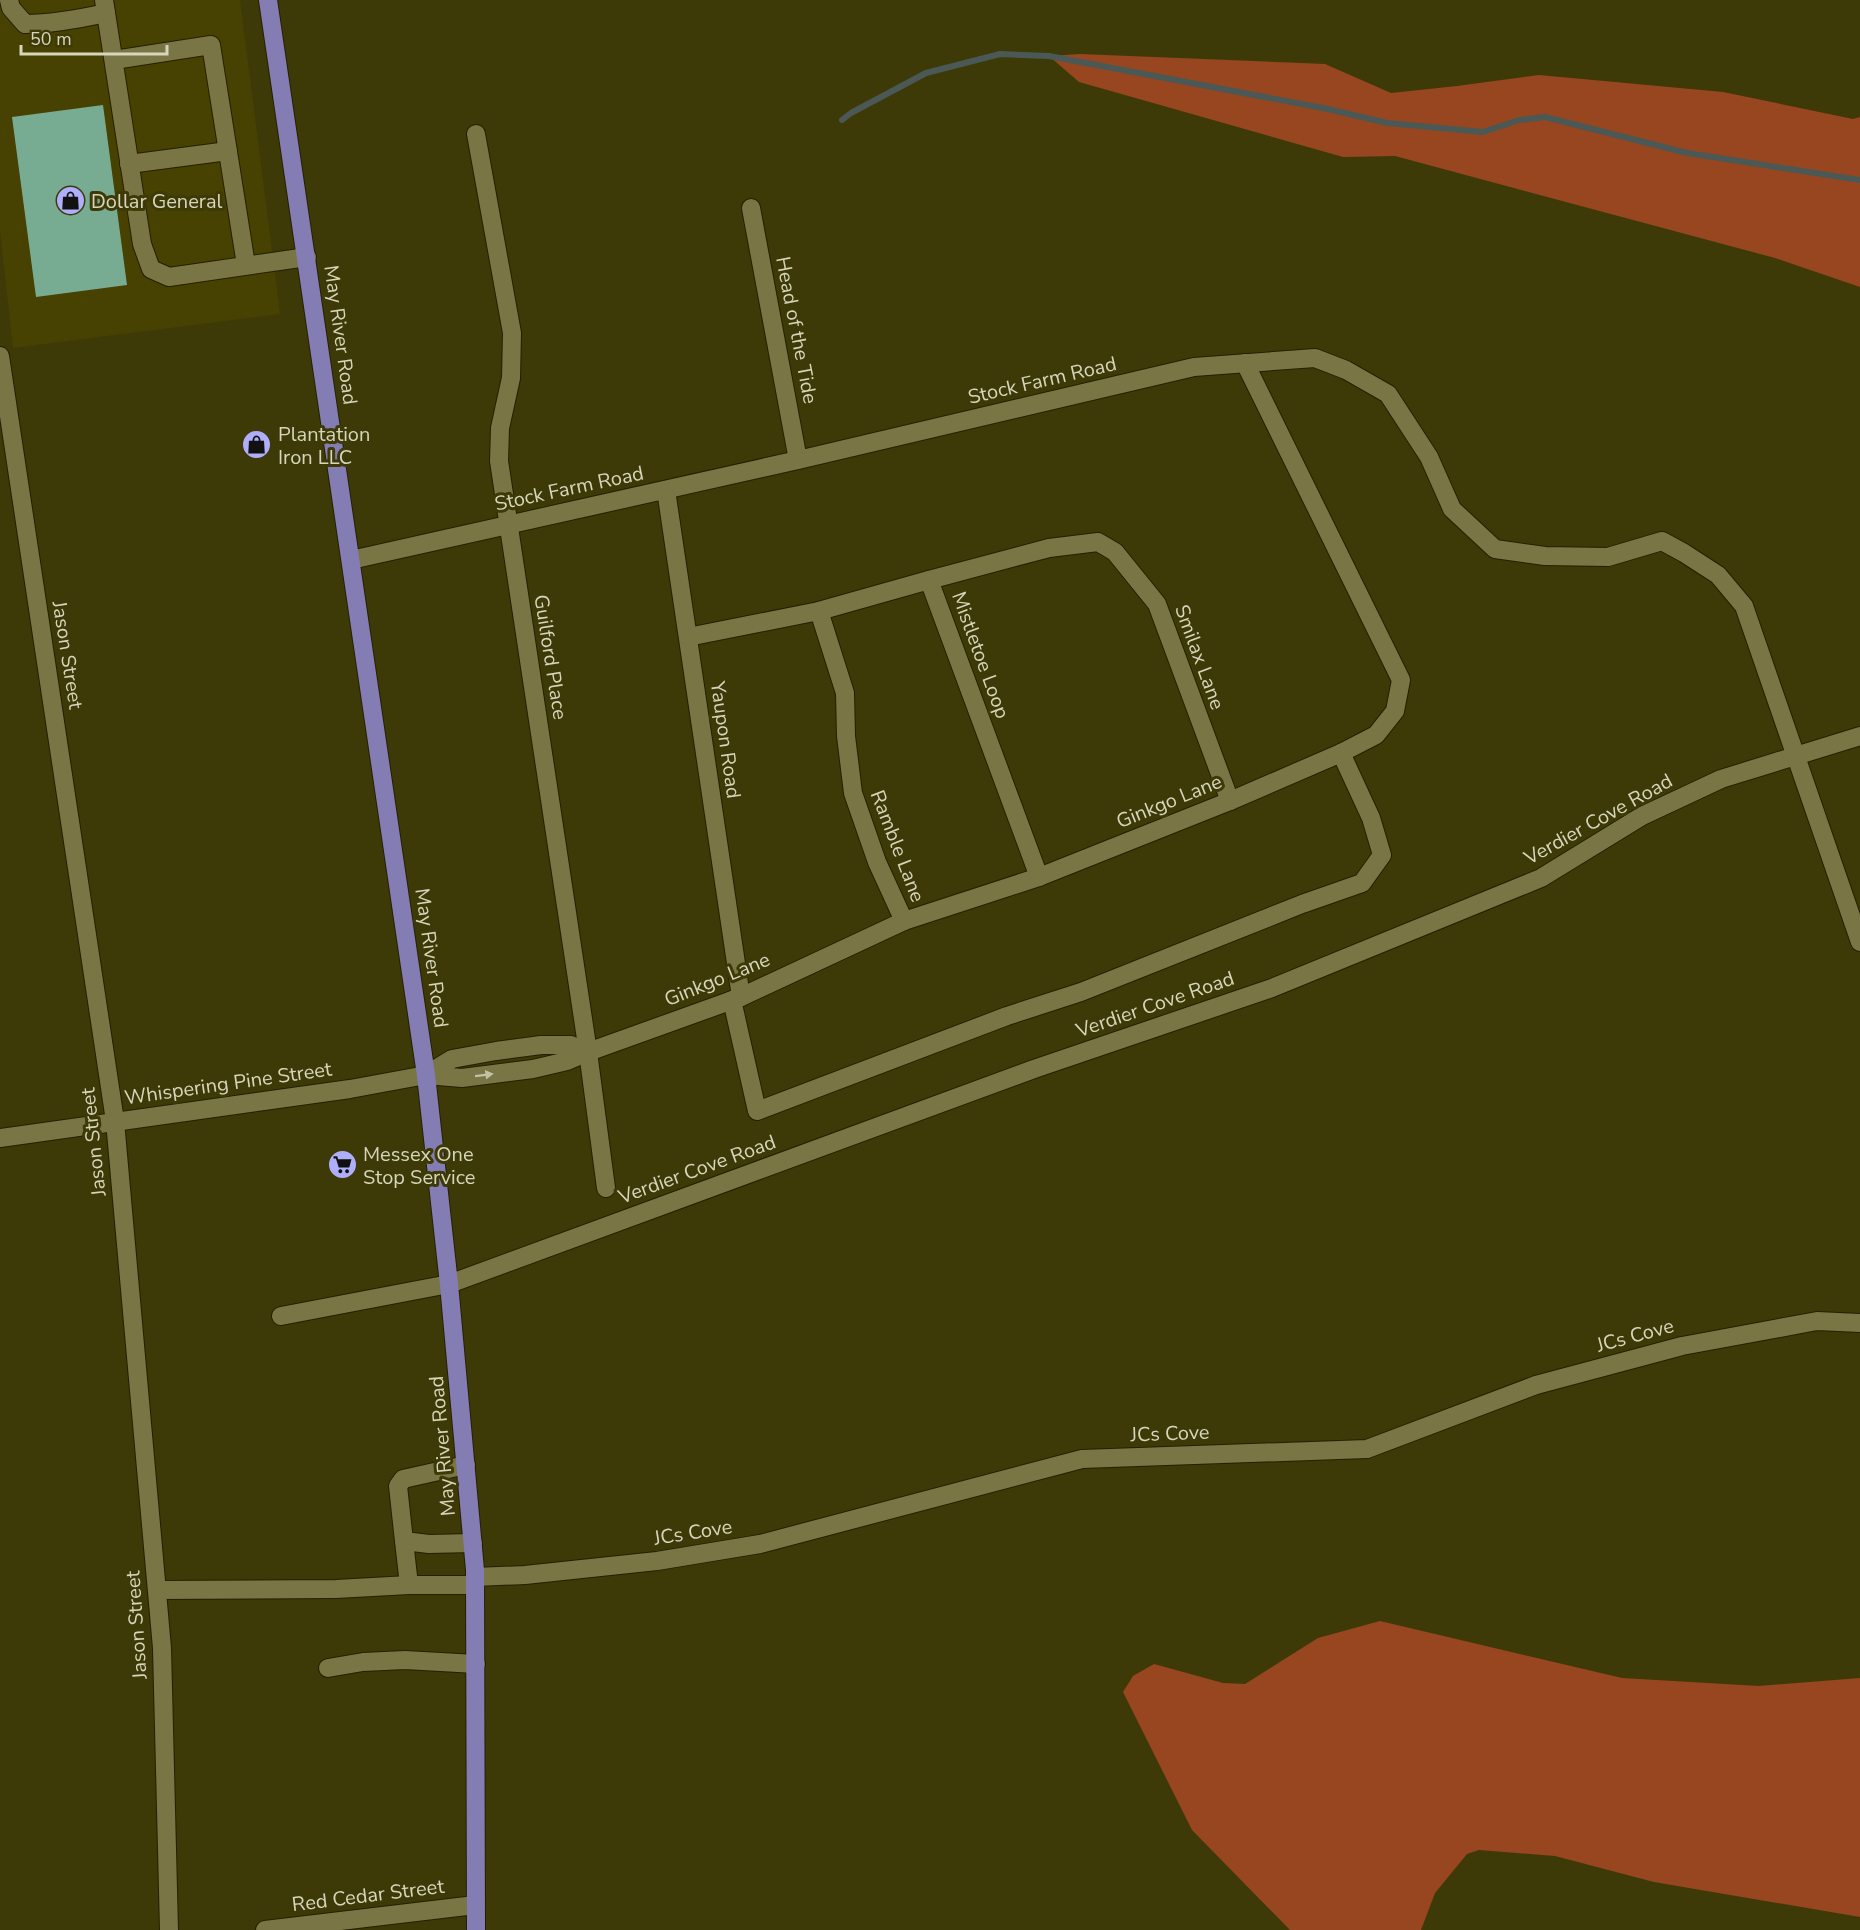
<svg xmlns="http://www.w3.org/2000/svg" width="1860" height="1930" font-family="'Nunito Sans',sans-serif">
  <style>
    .built { fill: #474102 }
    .green { fill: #98461f }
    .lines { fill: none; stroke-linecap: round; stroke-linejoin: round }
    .stream { stroke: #4a5856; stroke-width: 6 }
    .building { fill: #77ac93 }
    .minor-casing { stroke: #242000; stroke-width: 20 }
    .major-casing { stroke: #242000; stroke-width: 20 }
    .minor { stroke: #797545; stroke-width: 18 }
    .major { stroke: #847db3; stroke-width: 18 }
    .oneway { fill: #c4c2a4 }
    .labels { text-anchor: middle; stroke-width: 6; stroke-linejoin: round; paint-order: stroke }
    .poi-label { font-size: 20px; fill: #d7d5bc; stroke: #3e3a07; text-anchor: start }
    .street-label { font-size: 20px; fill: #d7d5bc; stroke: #3e3a07 }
  </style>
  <rect width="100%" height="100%" fill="#3e3a07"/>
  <!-- built -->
  <path class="built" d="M0,0H240L280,314L13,348L0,231Z"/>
  <!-- green -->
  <g class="green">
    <path d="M1080,54L1325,64L1391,93L1457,86L1539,75L1723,92L1853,119L1860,117V287L1775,258L1395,156L1343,157L1132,97L1079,82L1049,56Z"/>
    <path d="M1380,1621L1622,1678L1759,1686L1860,1678V1917L1654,1882L1555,1856L1479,1850L1467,1854L1435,1893L1421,1930H1290L1192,1830L1123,1692L1133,1676L1154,1664L1223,1683L1245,1684L1318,1638Z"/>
  </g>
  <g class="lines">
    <!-- stream -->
    <path class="stream" d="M842,120L851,113L926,73L1000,54L1049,56L1328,109L1387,123L1483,132L1519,120L1545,117L1687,153L1860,180"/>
  </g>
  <!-- building -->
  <path class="building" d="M103,105L127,285L36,297L12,117Z"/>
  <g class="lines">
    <defs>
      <g id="minor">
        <path d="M9,0L11,8L25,24C53,24 79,19 106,13"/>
        <path d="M104,0L142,244L151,269L169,277L307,257"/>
        <path d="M114,60L211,45L246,265"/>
        <path d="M476,134L512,333L511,378L500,428L499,461L588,1052L606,1188"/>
        <path d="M129,164L228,151"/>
        <path d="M751,208L798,460"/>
        <path d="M0,356L115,1121L162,1648L169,1930"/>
        <path d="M666,490L741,997"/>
        <path d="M351,560L798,460L1194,367L1315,358L1346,370L1388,394L1429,457L1452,509L1495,549L1545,556L1608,557L1662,541L1684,553L1718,575L1744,606L1860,942"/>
        <path d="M929,580L1049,548L1098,542L1115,552L1157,604L1230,801"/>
        <path d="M819,611L845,693L846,736L853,793L877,862L904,921"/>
        <path d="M688,637L819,611L929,580L1039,877"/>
        <path d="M732,1000L757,1111L1007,1016L1081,992L1302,904L1362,883L1382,855L1371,818L1341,753"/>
        <path d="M588,1052L741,997L904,921L1039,877L1230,801L1341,753L1376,735L1395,711L1401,680L1245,363"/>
        <path d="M0,1138L350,1089L426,1075L462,1078L533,1069L567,1061L588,1052L571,1045H541L496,1051L452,1059L426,1075"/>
        <path d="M281,1316L449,1284L1034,1069L1272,988L1541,878L1642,816L1721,779L1860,736"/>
        <path d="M466,1465L403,1479L398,1486L404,1541L429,1544L473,1543"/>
        <path d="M404,1541L409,1585H475"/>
        <path d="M475,1577L525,1575L657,1561L760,1544L1082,1459L1367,1449L1536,1385L1682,1346L1817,1321L1860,1323"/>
        <path d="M157,1590L336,1589L409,1585"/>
        <path d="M328,1668L363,1662L405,1660L476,1664"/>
        <path d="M265,1930L475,1905"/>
      </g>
      <path id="major" d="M268,0L426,1075L449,1284L475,1570L476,1930"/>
    </defs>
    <!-- minor casing -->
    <use href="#minor" class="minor-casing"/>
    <!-- major casing -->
    <use href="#major" class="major-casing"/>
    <!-- minor -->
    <use href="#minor" class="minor"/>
    <!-- major -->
    <use href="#major" class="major"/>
  </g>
  <!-- one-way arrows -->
  <defs><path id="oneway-solid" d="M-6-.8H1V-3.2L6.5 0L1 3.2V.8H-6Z" transform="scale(1.5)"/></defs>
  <use class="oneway" href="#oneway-solid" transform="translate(484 1075) rotate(-7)"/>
  <!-- icons -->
  <defs>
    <symbol id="shop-disc" viewBox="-11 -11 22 22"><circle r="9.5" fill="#aeaefa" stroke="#3e3a07"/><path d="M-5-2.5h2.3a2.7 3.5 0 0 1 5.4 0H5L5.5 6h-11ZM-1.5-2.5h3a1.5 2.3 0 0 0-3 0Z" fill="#111"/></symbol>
    <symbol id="supermarket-disc" viewBox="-11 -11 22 22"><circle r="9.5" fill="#aeaefa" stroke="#3e3a07"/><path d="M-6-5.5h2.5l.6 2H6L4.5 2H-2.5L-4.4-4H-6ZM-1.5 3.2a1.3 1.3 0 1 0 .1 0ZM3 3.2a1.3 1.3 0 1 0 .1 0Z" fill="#111"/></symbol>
  </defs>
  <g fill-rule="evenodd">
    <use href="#shop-disc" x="54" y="184" width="33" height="33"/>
    <use href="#shop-disc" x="240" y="428" width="33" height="33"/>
    <use href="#supermarket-disc" x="326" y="1148" width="33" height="33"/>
  </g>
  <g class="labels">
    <!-- poi labels -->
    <g class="poi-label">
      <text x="91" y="208">Dollar General</text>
      <text x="278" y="441">Plantation<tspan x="278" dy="23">Iron LLC</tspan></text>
      <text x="363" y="1161">Messex One<tspan x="363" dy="23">Stop Service</tspan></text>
    </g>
    <!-- street labels -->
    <g class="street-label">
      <text transform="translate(797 330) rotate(79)" y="7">Head of the Tide</text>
      <text transform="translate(341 335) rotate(82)" y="7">May River Road</text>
      <text transform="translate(1042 380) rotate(-13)" y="7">Stock Farm Road</text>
      <text transform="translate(569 488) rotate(-12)" y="7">Stock Farm Road</text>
      <text transform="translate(68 655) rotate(81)" y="7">Jason Street</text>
      <text transform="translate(981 655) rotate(70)" y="7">Mistletoe Loop</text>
      <text transform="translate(551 657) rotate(81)" y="7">Guilford Place</text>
      <text transform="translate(1200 657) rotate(70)" y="7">Smilax Lane</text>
      <text transform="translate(726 740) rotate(82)" y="7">Yaupon Road</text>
      <text transform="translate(1169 801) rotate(-22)" y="7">Ginkgo Lane</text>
      <text transform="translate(1598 819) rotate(-29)" y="7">Verdier Cove Road</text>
      <text transform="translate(898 846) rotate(69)" y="7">Ramble Lane</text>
      <text transform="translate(432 958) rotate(82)" y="7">May River Road</text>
      <text transform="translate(717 979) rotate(-22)" y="7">Ginkgo Lane</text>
      <text transform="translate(1155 1004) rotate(-19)" y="7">Verdier Cove Road</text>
      <text transform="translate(228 1083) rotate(-8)" y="7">Whispering Pine Street</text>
      <text transform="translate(93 1142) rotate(-96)" y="7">Jason Street</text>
      <text transform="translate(697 1169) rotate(-20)" y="7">Verdier Cove Road</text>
      <text transform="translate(1635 1335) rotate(-15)" y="7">JCs Cove</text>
      <text transform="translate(1170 1433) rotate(-2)" y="7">JCs Cove</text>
      <text transform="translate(442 1446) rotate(-95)" y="7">May River Road</text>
      <text transform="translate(693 1532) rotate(-9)" y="7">JCs Cove</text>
      <text transform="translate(136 1625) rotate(-94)" y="7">Jason Street</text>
      <text transform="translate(368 1895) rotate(-7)" y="7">Red Cedar Street</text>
    </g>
  </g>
  <!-- scale -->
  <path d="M21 45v9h146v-9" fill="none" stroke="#d7d5bc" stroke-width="3"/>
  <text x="30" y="45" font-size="18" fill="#d7d5bc" stroke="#3e3a07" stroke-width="4.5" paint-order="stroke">50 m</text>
</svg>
